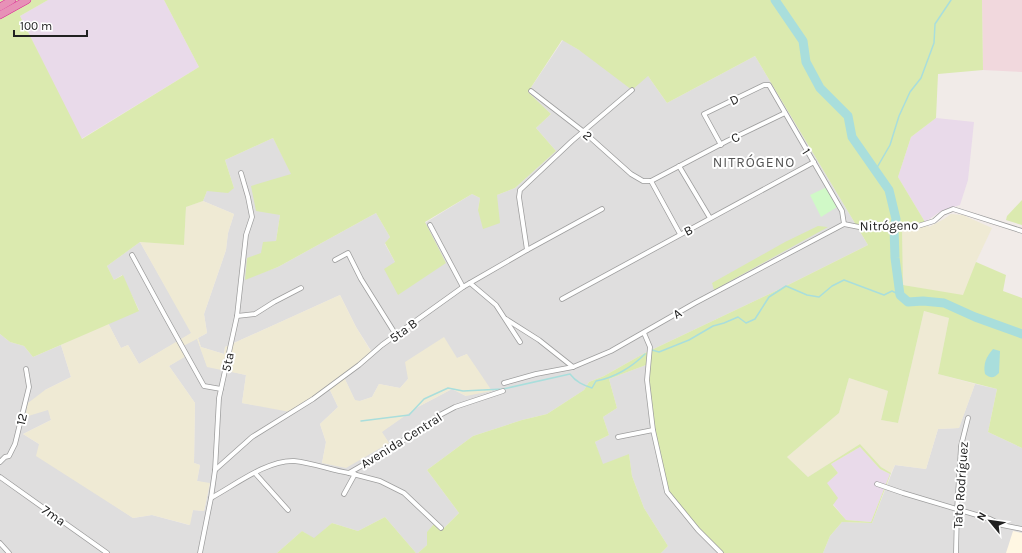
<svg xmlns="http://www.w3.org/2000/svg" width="1022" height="553" font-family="Karla,sans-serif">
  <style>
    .residential { fill: #dfdede }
    .commercial { fill: #f1d8dd }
    .industrial { fill: #e9daea }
    .education { fill: #fff7e3 }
    .farmland { fill: #efead4 }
    .grass { fill: #dbeaaf; fill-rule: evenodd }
    .park { fill: #d0f9c7 }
    .water { fill: #a9dedc }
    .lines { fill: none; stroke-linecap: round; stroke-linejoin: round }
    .stream { stroke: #a9dedc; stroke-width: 1.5 }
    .river { stroke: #a9dedc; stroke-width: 9 }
    .street-casing { stroke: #9e9e9e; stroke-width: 5.5 }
    .highway-casing { stroke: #da2a94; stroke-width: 8 }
    .street { stroke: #fff; stroke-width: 4 }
    .highway { stroke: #e791b7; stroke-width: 7 }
    .labels { text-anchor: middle; stroke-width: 4; stroke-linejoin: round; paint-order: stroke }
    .street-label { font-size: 13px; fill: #212121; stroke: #fff }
    .neighbourhood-label { font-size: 14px; letter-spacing: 1px; fill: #545454; stroke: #fff }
  </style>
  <rect width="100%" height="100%" fill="#f1ebe8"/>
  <!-- residential -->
  <g class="residential">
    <path d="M563,40L579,50L648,76L667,103L755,56L868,245L786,286L643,354L604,376L589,382L584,390L547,414L522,420L473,436L427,470L459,513L443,529L427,532V545L418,553H416L385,517L358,531L332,523L314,539L302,531L277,553H0V334L10,342L24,346L33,357L61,345L71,377L45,390L51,420L23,434L39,444L106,500L133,518L152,515L189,525L193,510L204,511L210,484L197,481L200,465L194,463L195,403L169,366L187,355L183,346L197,338L207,366L246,375L242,403L261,406L329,388L338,407L320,424L326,442L322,463L389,443L381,432L416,408L452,389L466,396L467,354L408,379L400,388L379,384L372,397L360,401H355L343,375L372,352L356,327L340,295L225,347L224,354L201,347L198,338L207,333L204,314L226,250L228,233L234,214L203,201L207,191L234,188L225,160L273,138L292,174L280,215L276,241L261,253L245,279L278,267L376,213L390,237L385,244L395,262L398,294L425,223L472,194L480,198L478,210L497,195L515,188L556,151L536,128L551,114L528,92Z"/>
    <path d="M140,242L192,333L139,364L128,345L121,348L108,323L139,310L122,275L114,280L107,266Z"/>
    <path d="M646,365L722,553H661L668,546L644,508L632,476L629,455L602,465L595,442L609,435L603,417L617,408L609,379Z"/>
    <path d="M975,384L997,389L988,432L1022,448V553H823L830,536L842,522L872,523L895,465L926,469L938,429L959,428Z"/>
  </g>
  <!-- commercial -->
  <path class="commercial" d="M982,0H1022V72L983,70Z"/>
  <!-- industrial -->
  <g class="industrial">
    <path d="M48,0H164L199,67L81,139L20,16Z"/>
    <path d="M936,118L974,122L968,180L960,205L941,211L925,222L898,177L911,137Z"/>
    <path d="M860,447L880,469L890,474L871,522L846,520L833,504L826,483L838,473L831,464Z"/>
  </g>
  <!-- education -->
  <path class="education" d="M1013,531L1022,533V553H1006Z"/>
  <!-- farmland -->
  <g class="farmland">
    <path d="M203,201L234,214L228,233L226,250L204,314L207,333L198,338L201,347L224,354L225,347L340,295L356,327L372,353L343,375L355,400L360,401L372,397L379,384L400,388L408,379L405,362L444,337L457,358L467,354L492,391L466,396L452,389L416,408L382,432L389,443L346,468L322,463L326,442L320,424L338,407L329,388L290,412L242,403L246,375L207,367L197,339L183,346L188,355L169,366L195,403L194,463L200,465L197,481L210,483L204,511L193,510L190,525L152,515L133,518L36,456L39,444L23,434L51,420L48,410L25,417L28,403L45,390L71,377L61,345L108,323L121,348L128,345L139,364L191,333L140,242L184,244L186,207Z"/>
    <path d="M951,214L963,215L992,228L976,262L964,296L903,285L902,223L925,222L929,227L944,219Z"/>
    <path d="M924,311L949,318L938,374L975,384L959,428L938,429L926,469L895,465L891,473L881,467L860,444L808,477L787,457L839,413L849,378L888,391L881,420L898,423Z"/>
  </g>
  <!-- grass -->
  <g class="grass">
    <path d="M0,0H48L20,16L82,139L199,67L164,0H982L983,70L938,74L936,118L911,137L898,177L925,222L902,224L903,285L963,295L976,262L1006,275L1003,291L1022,298V448L988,432L997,389L938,374L949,318L924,311L898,423L881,420L888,391L849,378L839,413L787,457L808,477L860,444L881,467L891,473L872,523L842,522L830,536L823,553H722L668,493L653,430L646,365L609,379L617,408L603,417L609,435L595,442L603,464L629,454L632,476L644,508L668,546L661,553H418L427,545V532L434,524L443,529L459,513L427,470L473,436L522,420L547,414L584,390L589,382L604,376L643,354L786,286L868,245L755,56L667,103L648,76L632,90L579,50L562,40L528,92L551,114L536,128L556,151L515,188L497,195L500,223L483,229L478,210L480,198L472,194L425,222L446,263L398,295L384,269L395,262L385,243L390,237L376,213L278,267L245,280L247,258L261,253L263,242L276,241L280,215L256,211L251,186L291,174L273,138L225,160L234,188L228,193L207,191L203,201L186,207L184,245L140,242L107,266L114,280L123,275L139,311L33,357L24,346L10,342L0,334ZM860,447L880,469L890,474L871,522L846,520L833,505L838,498L827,483L838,473L831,464Z"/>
    <path d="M1022,200V225L1006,220L1007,216Z"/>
    <path d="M818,226L828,227L714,290L712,283L785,242Z"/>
    <path d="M385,517L416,553H277L302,531L314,538L332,523L358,531Z"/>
  </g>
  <!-- park -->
  <path class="park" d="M827,187L837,207L821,217L810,195Z"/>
  <!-- water -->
  <path class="water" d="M993,349L1000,351L999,373C994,378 991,379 985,374C983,364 986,357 993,349Z"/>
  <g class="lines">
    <!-- stream -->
    <g class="stream">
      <path d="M875,171L890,145L899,116L910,92L921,78L934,43L935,24L951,0"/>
      <path d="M652,350L659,352L689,340L713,326L724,323L738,317L746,323L755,319L769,297L786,286L807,295L819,297L832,286L844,280L884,295L892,291L900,295"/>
      <path d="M361,421L409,415L424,399L448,388L463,391L503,389L570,374C576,382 583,385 592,388L596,381C614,378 632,367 645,354"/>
    </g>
    <!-- river -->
    <path class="river" d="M775,0L803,41L806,62L820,88L848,116L852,137L889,190L896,219L894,228L895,258L900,295L908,302L923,301L944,303L975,317L1022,334"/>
    <defs>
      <g id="street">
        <path d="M531,91L584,132L631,174L643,181H651L727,141L785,113"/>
        <path d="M721,145L704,114L764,85H769L842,211L844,224"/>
        <path d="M679,166L710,218"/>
        <path d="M651,181L680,234"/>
        <path d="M844,224L859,227L918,226L934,221L943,213L953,209L1022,231"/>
        <path d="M430,225L463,287"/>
        <path d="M527,250L519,197L520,190L572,141L632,90"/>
        <path d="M132,255L164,314L204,386L221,389"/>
        <path d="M335,260L348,253L361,279L396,335"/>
        <path d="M470,283L496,305L520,342"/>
        <path d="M562,299L814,162"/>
        <path d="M237,316L255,314L274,302L301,288"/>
        <path d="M506,319L539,340L573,367"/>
        <path d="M644,333L650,347L647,380L653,430L667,492L698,530L721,553"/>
        <path d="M504,383L536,374L573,367L611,351L695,303L844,224"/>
        <path d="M618,437L653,430"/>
        <path d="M0,462L5,457L9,456L15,444L29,387L26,369"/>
        <path d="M215,470L252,437L313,399L359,365L382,345L463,287L527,250L602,209"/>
        <path d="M255,473L288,510"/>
        <path d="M349,473L380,481L404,493L441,528"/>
        <path d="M0,477L107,553"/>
        <path d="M877,484L903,493L990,519L1002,525L1022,529"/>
        <path d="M344,494L355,474"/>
        <path d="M211,498C235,485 267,460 294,461C313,463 331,470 349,473L389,450L440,415L455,407L503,391"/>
        <path d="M0,543L9,553"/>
        <path d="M200,553L211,498L215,470L219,398L237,316L246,235L252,217L248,197L241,173"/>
        <path d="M956,553L957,510L961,446L968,418"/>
      </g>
      <g id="highway">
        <path d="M0,7L12,0"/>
        <path d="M0,15L27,0"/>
      </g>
    </defs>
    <!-- street casing -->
    <use href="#street" class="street-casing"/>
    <!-- highway casing -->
    <use href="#highway" class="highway-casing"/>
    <!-- street -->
    <use href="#street" class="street"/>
    <!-- highway -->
    <use href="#highway" class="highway"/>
  </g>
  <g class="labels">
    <!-- street labels -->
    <g class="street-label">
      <text transform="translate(734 99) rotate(-26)" y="5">D</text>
      <text transform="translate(588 135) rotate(40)" y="5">2</text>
      <text transform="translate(735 137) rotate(-27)" y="5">C</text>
      <text transform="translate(807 151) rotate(59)" y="5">1</text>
      <text transform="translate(889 225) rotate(-1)" y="5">Nitrógeno</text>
      <text transform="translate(688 230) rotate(-28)" y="5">B</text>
      <text transform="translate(677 313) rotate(-31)" y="5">A</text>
      <text transform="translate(403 330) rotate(-36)" y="5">5ta B</text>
      <text transform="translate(227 362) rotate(-78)" y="5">5ta</text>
      <text transform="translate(21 419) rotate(-77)" y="5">12</text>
      <text transform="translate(401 440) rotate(-32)" y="5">Avenida Central</text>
      <text transform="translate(960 485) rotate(-86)" y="5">Tato Rodríguez</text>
      <text transform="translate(54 515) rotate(35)" y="5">7ma</text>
    </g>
    <!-- neighbourhood labels -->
    <g class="neighbourhood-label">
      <text x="754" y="167">NITRÓGENO</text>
    </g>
  </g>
  <!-- north arrow -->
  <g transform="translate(990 521) rotate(299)" stroke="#ffffff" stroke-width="3" paint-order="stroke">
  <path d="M0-3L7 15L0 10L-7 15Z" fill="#212121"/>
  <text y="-6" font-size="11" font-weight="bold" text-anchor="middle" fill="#212121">N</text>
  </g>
  <!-- scale -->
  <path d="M14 30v6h73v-6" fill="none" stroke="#212121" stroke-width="2"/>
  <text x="20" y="30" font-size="12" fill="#212121" stroke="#ffffff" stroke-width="3" paint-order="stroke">100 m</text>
</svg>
